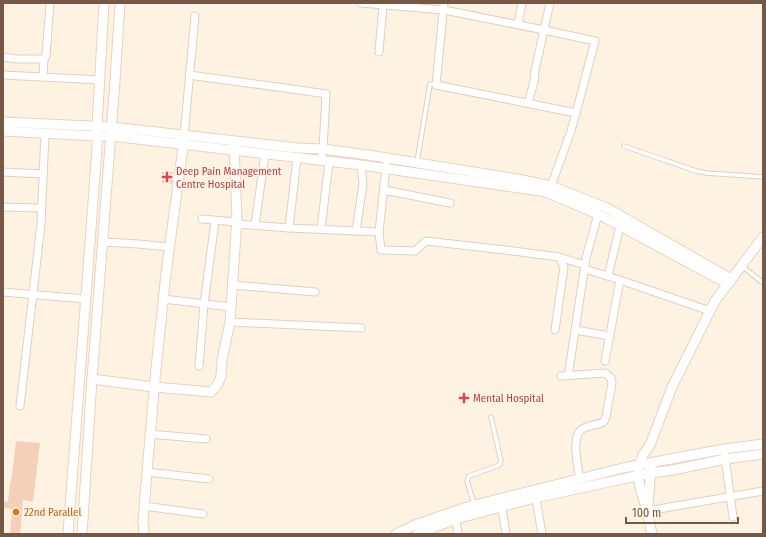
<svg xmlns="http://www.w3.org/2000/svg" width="766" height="537" font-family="'Fira Sans Condensed',sans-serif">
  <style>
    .building { fill: #f5d0b8 }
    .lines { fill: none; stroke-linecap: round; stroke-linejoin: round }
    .lane-casing { stroke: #e2cfbd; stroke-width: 5.5 }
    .street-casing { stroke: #e2cfbd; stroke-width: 9 }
    .secondary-casing { stroke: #ead2bc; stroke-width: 11 }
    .lane { stroke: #fff; stroke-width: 3.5 }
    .street { stroke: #fff; stroke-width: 7 }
    .secondary { stroke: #fff; stroke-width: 9 }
    .health-dot { fill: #e0444e; stroke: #fff7e9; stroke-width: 1.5 }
    .food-dot { fill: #e8710a; stroke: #fff7e9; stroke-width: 1.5 }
    .labels { text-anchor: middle; stroke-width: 3; stroke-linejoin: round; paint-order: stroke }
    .health-label { font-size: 11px; fill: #be3a42; stroke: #fff7e9; text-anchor: start }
    .food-label { font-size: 11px; fill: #c56008; stroke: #fff7e9; text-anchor: start }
  </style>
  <rect width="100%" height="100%" fill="#fef3e2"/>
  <!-- building -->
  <g class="building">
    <path d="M162,172H173L172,184L162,183Z"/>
    <path d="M16,441L40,443L33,502L23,500L20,534H10L12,509L3,508V501L8,502L10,482H11L14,459Z"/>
  </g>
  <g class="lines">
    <defs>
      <g id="lane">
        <path d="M624,146L696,171L707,173L763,177"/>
        <path d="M417,162L430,84L436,85"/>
        <path d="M742,266L763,283"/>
        <path d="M474,504L467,481L469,476L497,466L500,464L501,461L491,417"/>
      </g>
      <g id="street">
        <path d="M361,3L444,10L544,30L595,41L576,113"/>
        <path d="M444,3L436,85L576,113L571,131L550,189"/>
        <path d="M518,24L522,3"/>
        <path d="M379,52L383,5"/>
        <path d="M3,57L17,59H44L46,56L50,3"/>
        <path d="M3,75L100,80"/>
        <path d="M189,75L292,89L326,94L323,149L321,160"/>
        <path d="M43,77L44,59"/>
        <path d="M528,103L535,78L534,75L550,3"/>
        <path d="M184,136L195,16"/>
        <path d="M3,172L43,174"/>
        <path d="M384,190L450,203"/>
        <path d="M3,207L41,208"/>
        <path d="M202,219L237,222"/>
        <path d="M237,224L289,228L379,232L381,250L415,251L426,241L505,250L559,257L564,267L555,330"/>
        <path d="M255,225L265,154"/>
        <path d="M289,228L297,158"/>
        <path d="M321,229L329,162"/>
        <path d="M356,231L363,184L361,165"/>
        <path d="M379,232L387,158"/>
        <path d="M103,242L138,244L169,247"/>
        <path d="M559,257L585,265"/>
        <path d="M585,269L620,280"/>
        <path d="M608,276L620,226"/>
        <path d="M232,285L315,292"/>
        <path d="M3,292L86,299"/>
        <path d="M163,299L231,307"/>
        <path d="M230,322L361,328"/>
        <path d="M575,330L610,336"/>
        <path d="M605,361L620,280L710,311"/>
        <path d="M199,366L204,304L215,221"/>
        <path d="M569,370L586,258L598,214"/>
        <path d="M561,376L605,373L611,378L612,383L606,417L604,421L602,423C595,425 585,426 581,430C571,438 578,468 580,479"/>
        <path d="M20,406L41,224L45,133"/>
        <path d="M149,434L206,439"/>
        <path d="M724,449L733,517"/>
        <path d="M147,472L209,479"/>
        <path d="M535,493L542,534"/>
        <path d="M501,503L506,534"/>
        <path d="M144,506L203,514"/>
        <path d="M647,511L763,491"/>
        <path d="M455,516L458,534"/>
      </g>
      <g id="secondary">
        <path d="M3,122L112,127L297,148L323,149L368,155L517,179L551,186L607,208L731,279"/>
        <path d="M3,131L97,136H111L361,165L540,191L548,193L598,214L728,284"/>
        <path d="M92,379L154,387L211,392L218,384L221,376L222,360L230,322L237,219L234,145"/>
        <path d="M648,505L651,468"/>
        <path d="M68,534L97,149V127L104,3"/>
        <path d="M82,534L92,379L115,81L120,3"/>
        <path d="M144,534L143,521L147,472L156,369L166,273L184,140"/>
        <path d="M396,534L415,525L467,507L623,468L724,449L763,444"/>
        <path d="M417,534L456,519L535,498L650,473L673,470L725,459L763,454"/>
        <path d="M652,534L647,511L640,487L638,476L639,465L643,455L650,445L672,387L715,301L763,237"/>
      </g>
    </defs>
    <!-- lane casing -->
    <use href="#lane" class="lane-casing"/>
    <!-- street casing -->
    <use href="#street" class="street-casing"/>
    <!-- secondary casing -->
    <use href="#secondary" class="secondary-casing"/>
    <!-- lane -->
    <use href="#lane" class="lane"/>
    <!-- street -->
    <use href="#street" class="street"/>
    <!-- secondary -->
    <use href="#secondary" class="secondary"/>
  </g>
  <!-- markers -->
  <g class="health-dot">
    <path d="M165 171h4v4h4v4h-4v4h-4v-4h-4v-4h4z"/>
    <path d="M462 392h4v4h4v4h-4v4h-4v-4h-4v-4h4z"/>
  </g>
  <circle class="food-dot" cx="16" cy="512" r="4"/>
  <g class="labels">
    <!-- health labels -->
    <g class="health-label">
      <text x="176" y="175">Deep Pain Management<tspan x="176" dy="13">Centre Hospital</tspan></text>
      <text x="473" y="402">Mental Hospital</text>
    </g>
    <!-- food labels -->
    <g class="food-label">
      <text x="24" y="516">22nd Parallel</text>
    </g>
  </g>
  <!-- border -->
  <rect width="766" height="537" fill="none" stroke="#775847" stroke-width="8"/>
  <!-- scale -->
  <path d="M626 517v6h112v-6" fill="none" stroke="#775847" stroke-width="2"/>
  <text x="632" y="517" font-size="12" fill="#775847" stroke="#fff7e9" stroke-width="3" paint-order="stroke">100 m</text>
</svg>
